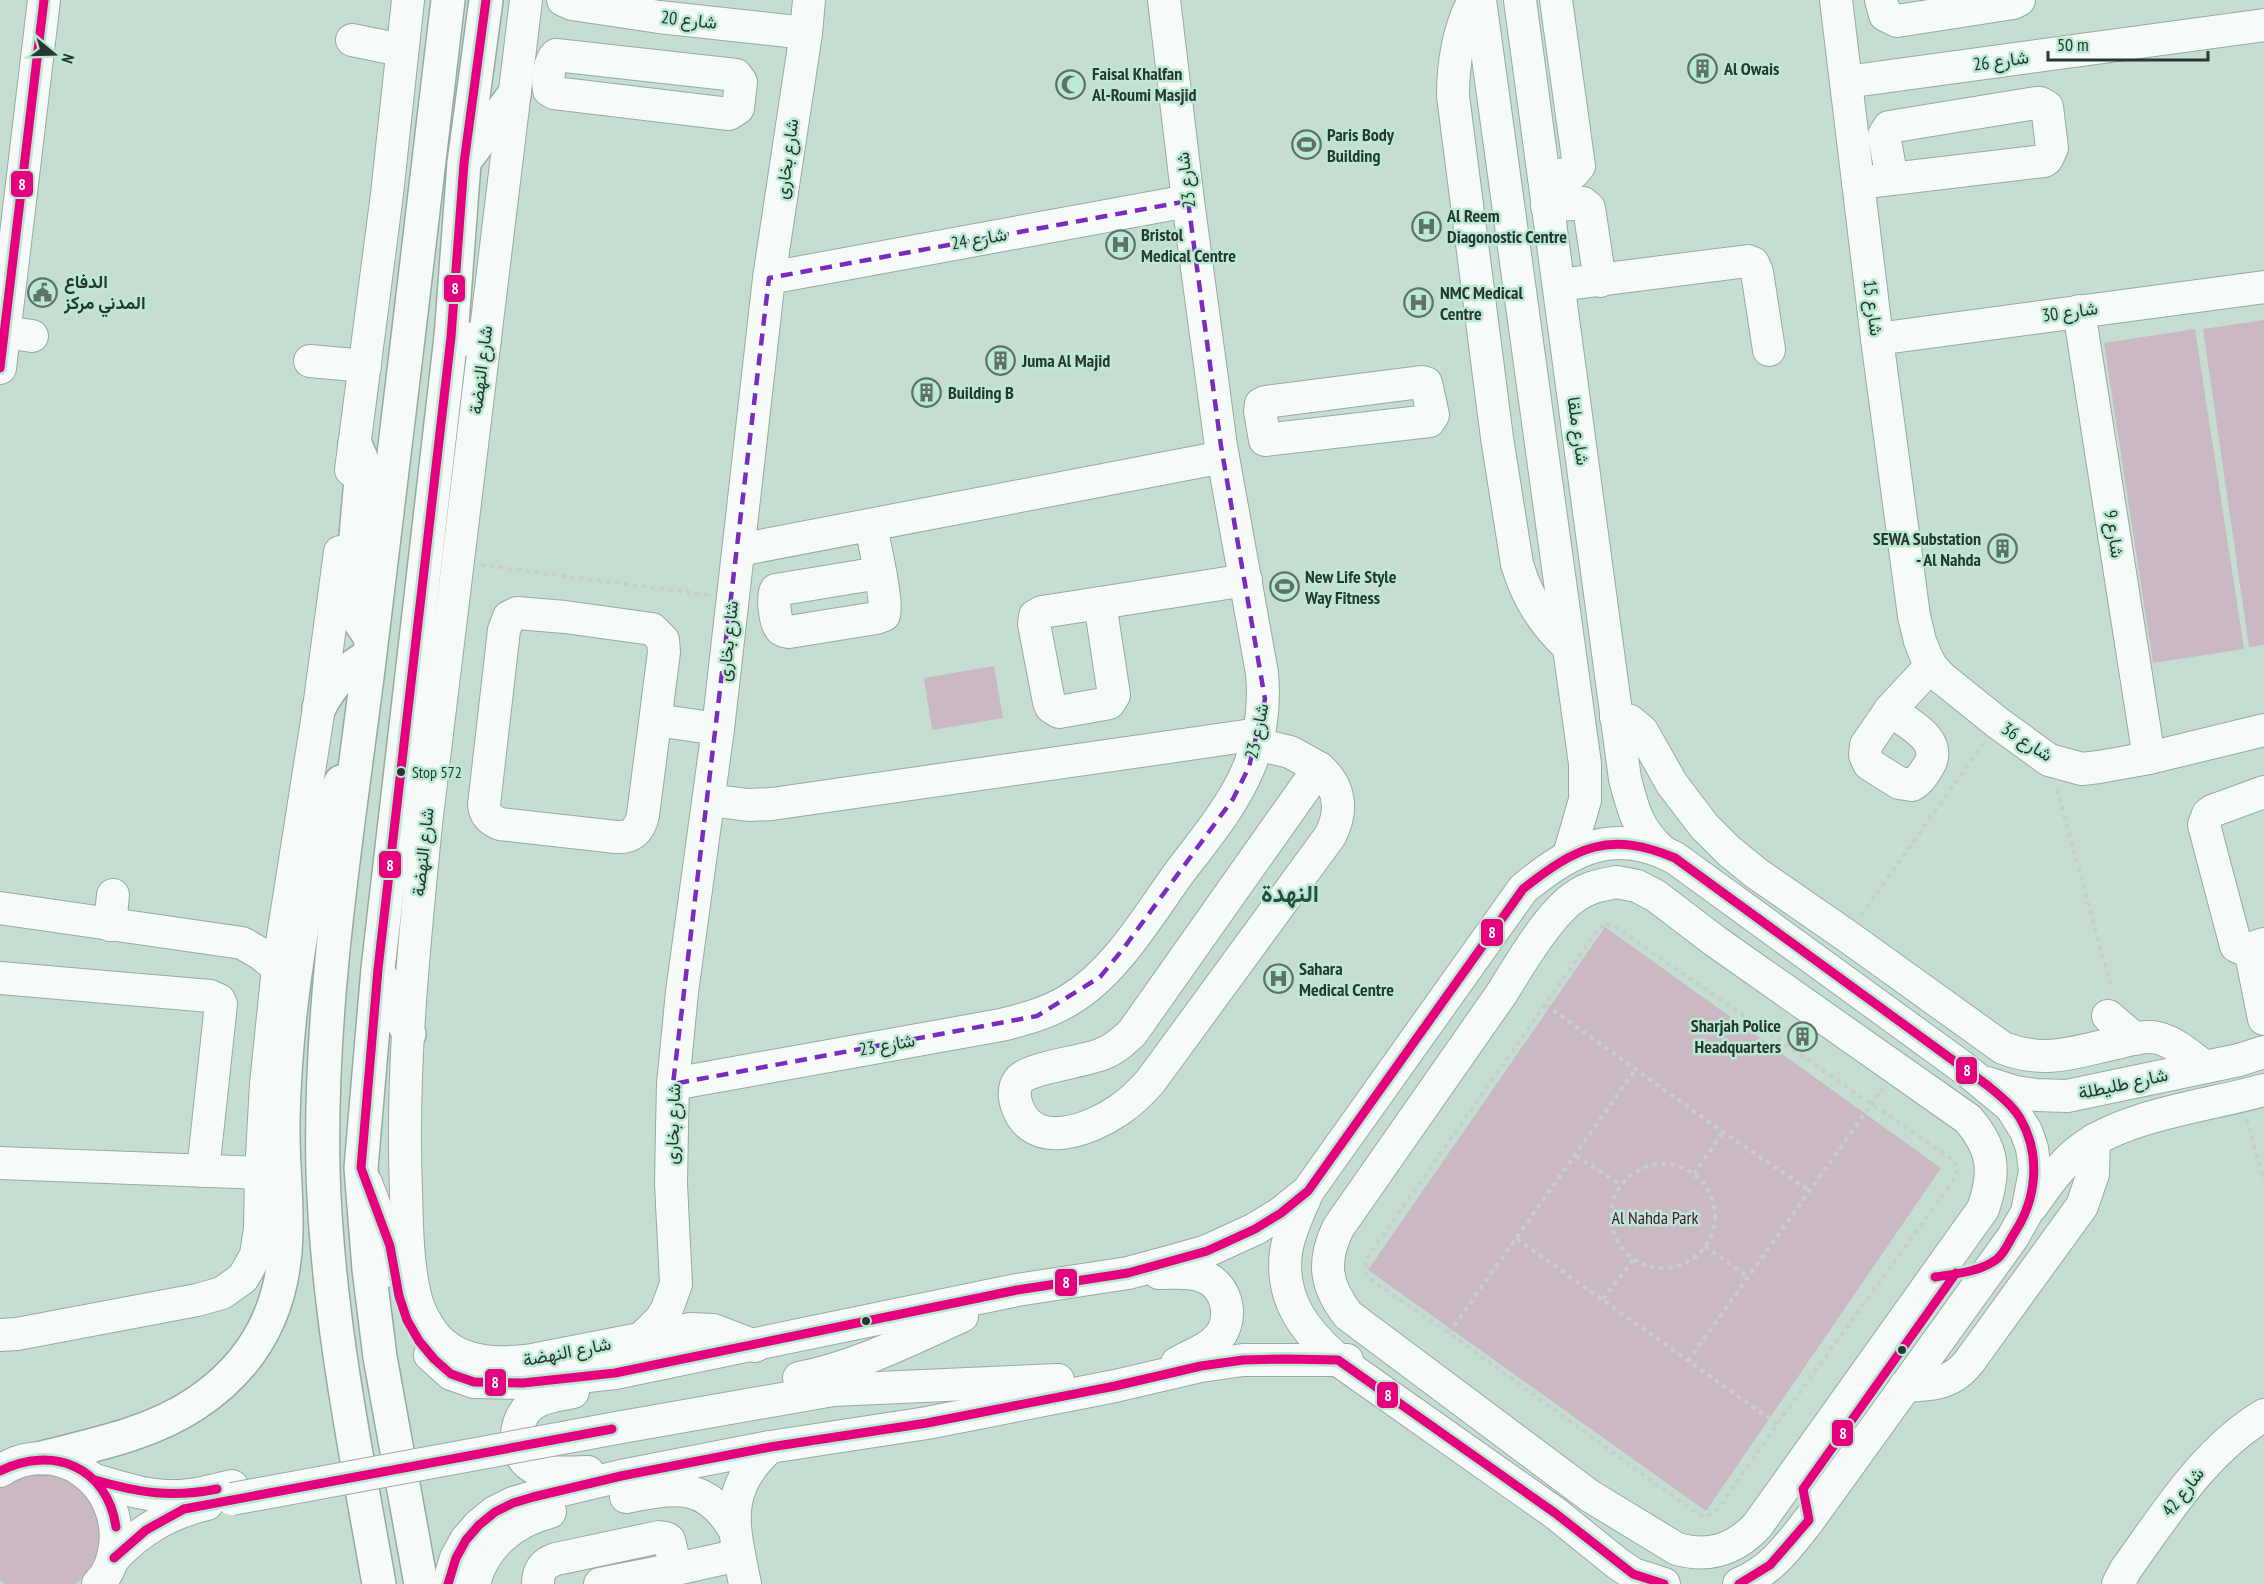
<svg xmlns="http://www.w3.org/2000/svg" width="2264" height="1584" font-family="'PT Sans Narrow',Vazirmatn,sans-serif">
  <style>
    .green { fill: #cab8c4 }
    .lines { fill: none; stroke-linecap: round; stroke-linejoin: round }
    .minor-casing { stroke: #97aaa0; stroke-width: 34 }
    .major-casing { stroke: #97aaa0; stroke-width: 36 }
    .path { stroke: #c8cfcb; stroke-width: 4; stroke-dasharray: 4.5 4.5; stroke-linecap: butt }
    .minor { stroke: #f6faf8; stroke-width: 32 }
    .major { stroke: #f6faf8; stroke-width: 33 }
    .minor-bridge-casing { stroke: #97aaa0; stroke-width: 34; stroke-linecap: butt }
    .minor-bridge { stroke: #f6faf8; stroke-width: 32 }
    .bus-1-casing { stroke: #bbe9d2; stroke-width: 14 }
    .bus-1 { stroke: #e5007d; stroke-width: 9 }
    .marked { fill: none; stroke: #7b2cbf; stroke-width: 4.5; stroke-dasharray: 12 8; stroke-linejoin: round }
    .bus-dot { fill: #26382f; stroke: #bbe9d2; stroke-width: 2 }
    .labels { text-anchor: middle; stroke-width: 5; stroke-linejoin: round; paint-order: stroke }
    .bus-label { font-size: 16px; fill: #26382f; stroke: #bbe9d2; text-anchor: start }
    .street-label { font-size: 18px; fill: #26382f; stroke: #bbe9d2 }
    .poi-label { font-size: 18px; font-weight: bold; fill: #26382f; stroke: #bbe9d2; text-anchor: start }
    .park-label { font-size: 18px; fill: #4c0d39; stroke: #bbe9d2 }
    .district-label { font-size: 24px; font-weight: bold; fill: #26503d; stroke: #bbe9d2 }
    .line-badge { stroke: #bbe9d2; stroke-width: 2 }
    .badge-label { font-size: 16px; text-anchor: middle; font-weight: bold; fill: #fff }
  </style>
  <rect width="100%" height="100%" fill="#c6ded2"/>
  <!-- green -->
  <g class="green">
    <path d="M2264,320V645L2249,647L2203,329Z"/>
    <path d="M2195,329L2244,649L2153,663L2104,343Z"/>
    <path d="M994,666L1003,718L932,730L924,678Z"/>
    <path d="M1605,927L1941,1168L1706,1511L1368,1270Z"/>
    <path d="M22,1473L62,1474L93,1499L103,1538L98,1559L86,1576L75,1584H5L0,1580V1486Z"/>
  </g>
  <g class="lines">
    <defs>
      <g id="minor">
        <path d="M526,0L426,824C414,945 401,1069 406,1191C407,1225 407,1261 415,1295C418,1310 429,1331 441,1342C466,1365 501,1364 532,1360L691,1329L713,1330L755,1346"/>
        <path d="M563,0L572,4L659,17L806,33"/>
        <path d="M1474,0C1458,30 1453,62 1453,96L1497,438L1517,564C1527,598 1543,624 1569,647"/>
        <path d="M1480,0L1585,764V800L1569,855"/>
        <path d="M1520,0L1625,779C1633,810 1638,830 1662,851"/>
        <path d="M1836,0L1877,339L1914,616L1920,641L1926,656L1931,666L1942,678L1998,723L2049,760L2082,769L2099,767L2149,758L2264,730"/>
        <path d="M1881,0L1885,15L1897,21L2013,3L2019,0"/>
        <path d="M352,40L401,50"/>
        <path d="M556,55L736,75L741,82L738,108L729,114L554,93L549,90C547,80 549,62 556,55Z"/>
        <path d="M1846,82L2264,25"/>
        <path d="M1544,177L1573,173L1579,166L1556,0"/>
        <path d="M1858,183L2044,161L2047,159L2052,148L2047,107L2040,103H2036L1889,127L1884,135L1892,179"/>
        <path d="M1547,206L1583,203L1589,208L1600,281"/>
        <path d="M769,278L1188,201"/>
        <path d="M1559,285L1748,261L1753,263L1757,272L1769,350"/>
        <path d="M2079,311L2149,758"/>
        <path d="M4,332L32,336"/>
        <path d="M1877,339L2264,287"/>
        <path d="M310,361L365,366"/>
        <path d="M0,368L44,0"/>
        <path d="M1421,382L1426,383L1433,415L1429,421L1265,440L1260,411L1261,404L1265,402Z"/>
        <path d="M351,470L387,194L408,0"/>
        <path d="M871,525C874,544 888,600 884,615L876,618L789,632C785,631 782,631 780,628C775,622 772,596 776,590L879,573"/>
        <path d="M739,550L1223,457"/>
        <path d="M1100,603L1114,695L1109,703L1104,704L1059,712L1051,707L1049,702L1034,624L1035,616L1042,612Z"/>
        <path d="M1100,603L1246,580"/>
        <path d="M517,613L565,617L652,629L663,640L664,652L643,815C640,830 632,838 616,837L500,824C490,820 485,815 484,805L504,630L509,617Z"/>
        <path d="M1890,710C1908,724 1945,740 1928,767C1923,774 1920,781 1912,785L1899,783L1869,764L1865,755L1866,745Z"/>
        <path d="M1890,710L1931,666"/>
        <path d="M1616,717L1630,721L1642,731L1672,784L1704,826L1729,851L1756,873L1847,936L2003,1048C2047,1065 2077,1051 2121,1042C2133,1039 2145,1035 2158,1038C2175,1042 2191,1057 2205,1067"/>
        <path d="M656,720L718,729"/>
        <path d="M1256,744L1290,752L1319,768"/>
        <path d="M1319,768C1341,787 1343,811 1330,836L1150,1082C1141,1092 1131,1102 1119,1110C1090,1130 1033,1152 1017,1106C1014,1097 1013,1088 1019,1080C1030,1067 1084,1062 1102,1054C1114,1050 1123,1041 1132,1033Z"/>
        <path d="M2264,792L2212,811L2208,814L2204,825L2236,946L2245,950L2264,944"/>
        <path d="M709,800L748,805L772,804L1259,734"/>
        <path d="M1616,882L1637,886L1656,896L1715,941L1968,1119C1994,1149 1996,1172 1983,1209L1757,1526C1734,1550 1709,1558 1677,1549L1590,1496L1348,1315C1325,1285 1322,1262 1338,1228L1502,993C1518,967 1550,912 1576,896C1588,887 1602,885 1616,882Z"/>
        <path d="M0,908L242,943L261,954L278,968"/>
        <path d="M110,925L113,895"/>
        <path d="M2250,949L2264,1019"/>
        <path d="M0,978L210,996L219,1000L221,1004L203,1171"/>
        <path d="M2108,1016L2135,1039"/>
        <path d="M1987,1083L2015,1092L2036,1095L2067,1096L2239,1060L2264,1052"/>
        <path d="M673,1084L1001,1025C1025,1019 1048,1013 1069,1000C1115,973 1148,916 1179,873C1204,840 1233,806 1249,767C1261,737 1265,706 1262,673L1221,446L1188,201L1164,0"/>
        <path d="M0,1163L261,1173"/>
        <path d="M366,1183L390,1246L395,1272"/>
        <path d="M2032,1206C2045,1188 2058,1168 2076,1153C2120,1115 2208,1106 2264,1090"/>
        <path d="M1159,1273C1173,1273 1189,1271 1202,1276C1229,1285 1236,1323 1214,1342C1204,1351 1189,1356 1177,1363"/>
        <path d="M0,1335L17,1334L197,1300L222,1293L243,1278L256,1255L260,1229L261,1173L266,1084L278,968L319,708L340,552"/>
        <path d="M643,1337L661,1319L667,1309L676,1284L671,1184L672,1128L673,1084L682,992L718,729L769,278L806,33L809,0"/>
        <path d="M430,1355L451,1374L474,1382L523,1383L615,1373L1017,1290L1128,1273L1169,1262L1207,1251L1255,1229L1281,1213L1307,1192"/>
        <path d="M799,1378C856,1367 909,1340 962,1316"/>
        <path d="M1905,1386C1931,1385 1952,1384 1969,1362L2082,1206L2093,1174L2094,1140"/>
        <path d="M573,1392C561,1395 544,1396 533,1404C512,1418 510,1459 537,1469C552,1475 571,1472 588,1472"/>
        <path d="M622,1427L833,1390L1058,1380"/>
        <path d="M0,1471C57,1434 123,1482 115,1547C113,1560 108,1575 98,1584"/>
        <path d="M95,1480C122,1488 148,1497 177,1496C195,1496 214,1490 232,1486"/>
        <path d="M626,1497C674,1488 705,1480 734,1529"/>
        <path d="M114,1558C140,1530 169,1513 207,1504"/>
        <path d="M676,1569L739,1555"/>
        <path d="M448,1584L456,1558L466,1540L479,1525L495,1512L513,1503L533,1497L621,1476L770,1447L927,1423L1115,1386L1201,1366L1243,1360H1347"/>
        <path d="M474,1584C483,1546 514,1521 550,1512"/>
        <path d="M538,1584C538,1570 544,1563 556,1559L659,1537L666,1538L669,1540L676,1569L600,1584"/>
        <path d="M745,1584C734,1528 721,1491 770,1447"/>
        <path d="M1664,1584L1633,1574L1617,1563L1555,1513L1338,1360C1305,1331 1280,1300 1286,1252C1289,1231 1300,1210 1308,1191L1523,889C1571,849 1614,826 1675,858L1965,1069L2011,1107L2026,1131L2032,1148L2035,1171L2027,1212L2013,1237L1809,1520C1787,1548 1772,1570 1739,1584"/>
        <path d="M2118,1584L2126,1569C2166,1514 2204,1451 2264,1415"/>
      </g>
      <g id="major">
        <path d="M466,159L514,95"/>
        <path d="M451,337L484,341"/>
        <path d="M355,444L361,458V479L351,593L355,614L371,638"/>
        <path d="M319,708C331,684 346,669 369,656"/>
        <path d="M378,971L409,1034"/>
        <path d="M42,1458C93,1445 150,1434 195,1404C257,1363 285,1306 286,1232C287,1195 282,1157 283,1119C285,1038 295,957 312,877C319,845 326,811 341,782"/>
        <path d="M379,1584C355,1447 327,1311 323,1171C319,1000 348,830 369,661C396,441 422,220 448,0"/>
        <path d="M421,1584L380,1357L369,1269L361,1168L378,969L451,337L464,163L486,0"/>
      </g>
    </defs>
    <!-- minor casing -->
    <use href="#minor" class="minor-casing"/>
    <!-- major casing -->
    <use href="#major" class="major-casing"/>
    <!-- path -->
    <g class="path">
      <path d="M481,565L709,595"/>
      <path d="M2057,789L2112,990"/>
      <path d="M1861,915L1984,743"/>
      <path d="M1606,924L1614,926L1953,1160L1958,1170L1953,1181L1777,1424L1719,1508L1706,1517L1696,1513L1449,1333L1374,1282L1365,1273L1366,1260L1369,1255L1599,928Z"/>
      <path d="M1546,1005L1723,1132L1810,1191"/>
      <path d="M2247,1119L2264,1182"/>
      <path d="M1576,1156L1621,1185"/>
      <circle cx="1663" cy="1216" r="52"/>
      <path d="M1694,1174L1723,1132"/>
      <path d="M1517,1239L1777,1424"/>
      <path d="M1705,1246L1748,1277"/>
      <path d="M1603,1299L1634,1259"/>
      <path d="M1449,1333L1635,1070"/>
      <path d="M1688,1361L1883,1088"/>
    </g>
    <!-- minor -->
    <use href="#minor" class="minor"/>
    <!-- major -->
    <use href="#major" class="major"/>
    <defs>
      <path id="minor-bridge" d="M232,1499L622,1427"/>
    </defs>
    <!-- minor-bridge casing -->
    <use href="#minor-bridge" class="minor-bridge-casing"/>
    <!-- minor-bridge -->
    <use href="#minor-bridge" class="minor-bridge"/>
    <defs>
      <g id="bus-1">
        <path d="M486,0L464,163L451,337L378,969L361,1168L390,1246L399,1296L407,1320L419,1341L434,1359L451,1374L474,1382L523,1383L615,1373L1017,1290L1128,1273L1207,1251L1255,1229L1281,1213L1308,1191L1523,889C1576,847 1609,830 1675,858L1987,1085C1999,1095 2012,1105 2020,1118C2041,1154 2037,1198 2015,1232C2009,1241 2005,1253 1997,1259C1980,1272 1955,1274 1935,1277"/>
        <path d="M0,368L44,0"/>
        <path d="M0,1471C52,1445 107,1466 116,1527"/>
        <path d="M95,1480C139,1493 172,1498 217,1489"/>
        <path d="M114,1558L146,1530L184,1509L612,1429"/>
        <path d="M448,1584L456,1558L466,1540L479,1525L495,1512L513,1503L533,1497L621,1476L770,1447L927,1423L1115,1386L1201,1366L1243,1360L1286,1359L1338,1360L1555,1513L1633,1574L1664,1584"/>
        <path d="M1739,1584L1770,1565L1809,1520L1803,1489L1956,1273"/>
      </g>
    </defs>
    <!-- bus-1 casing -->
    <use href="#bus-1" class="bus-1-casing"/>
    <!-- bus-1 -->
    <use href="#bus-1" class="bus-1"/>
  </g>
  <!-- marked area -->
  <path class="marked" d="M1188,201L1221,446L1265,699L1249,767L1233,799L1123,949L1100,977L1037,1016L673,1084L769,278Z"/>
  <!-- icons -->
  <defs>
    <symbol id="building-ring" viewBox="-11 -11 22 22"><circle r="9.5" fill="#bbe9d2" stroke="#5e7268" stroke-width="1.5"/><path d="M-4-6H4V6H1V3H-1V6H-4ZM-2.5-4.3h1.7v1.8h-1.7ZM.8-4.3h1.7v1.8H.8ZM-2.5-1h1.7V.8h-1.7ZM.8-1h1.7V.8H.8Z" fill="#5e7268"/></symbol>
    <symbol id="mosque-ring" viewBox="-11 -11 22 22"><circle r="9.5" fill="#bbe9d2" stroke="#5e7268" stroke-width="1.5"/><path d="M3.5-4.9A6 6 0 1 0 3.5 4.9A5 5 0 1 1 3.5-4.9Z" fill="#5e7268"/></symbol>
    <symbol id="stadium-ring" viewBox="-11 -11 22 22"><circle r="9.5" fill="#bbe9d2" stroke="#5e7268" stroke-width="1.5"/><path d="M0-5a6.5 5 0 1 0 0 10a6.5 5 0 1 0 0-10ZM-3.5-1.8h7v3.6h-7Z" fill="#5e7268"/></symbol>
    <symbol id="hospital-ring" viewBox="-11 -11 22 22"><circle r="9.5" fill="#bbe9d2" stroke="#5e7268" stroke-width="1.5"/><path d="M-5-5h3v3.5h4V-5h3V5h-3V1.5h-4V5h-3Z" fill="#5e7268"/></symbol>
    <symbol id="civic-ring" viewBox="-11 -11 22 22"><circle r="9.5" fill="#bbe9d2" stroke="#5e7268" stroke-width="1.5"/><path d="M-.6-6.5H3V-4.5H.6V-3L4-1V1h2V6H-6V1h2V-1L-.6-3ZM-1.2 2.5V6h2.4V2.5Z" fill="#5e7268"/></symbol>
  </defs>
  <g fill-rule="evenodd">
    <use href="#building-ring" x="1686" y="52" width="33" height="33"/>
    <use href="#mosque-ring" x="1054" y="68" width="33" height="33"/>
    <use href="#stadium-ring" x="1290" y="128" width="33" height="33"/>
    <use href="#hospital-ring" x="1410" y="210" width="33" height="33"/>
    <use href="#hospital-ring" x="1104" y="228" width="33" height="33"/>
    <use href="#civic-ring" x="26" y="276" width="33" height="33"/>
    <use href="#hospital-ring" x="1402" y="286" width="33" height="33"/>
    <use href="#building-ring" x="984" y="344" width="33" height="33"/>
    <use href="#building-ring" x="910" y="376" width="33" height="33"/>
    <use href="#building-ring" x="1986" y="532" width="33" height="33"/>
    <use href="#stadium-ring" x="1268" y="570" width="33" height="33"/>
    <use href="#hospital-ring" x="1262" y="962" width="33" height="33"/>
    <use href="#building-ring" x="1786" y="1020" width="33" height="33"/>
  </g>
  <!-- markers -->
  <g class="bus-dot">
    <circle cx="401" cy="772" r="5"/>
    <circle cx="866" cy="1321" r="5"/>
    <circle cx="1902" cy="1350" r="5"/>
  </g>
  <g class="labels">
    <!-- bus labels -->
    <g class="bus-label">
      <text x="412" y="778">Stop 572</text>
    </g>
    <!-- street labels -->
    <g class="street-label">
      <text transform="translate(689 20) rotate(6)" y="6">شارع 20</text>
      <text transform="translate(2001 61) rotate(-8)" y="6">شارع 26</text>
      <text transform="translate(787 159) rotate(-82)" y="6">شارع بخارى</text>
      <text transform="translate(1186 180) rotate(-97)" y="6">شارع 23</text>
      <text transform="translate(979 239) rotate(-10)" y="6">شارع 24</text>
      <text transform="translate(1873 308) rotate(83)" y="6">شارع 15</text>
      <text transform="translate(2070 312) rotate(-8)" y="6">شارع 30</text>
      <text transform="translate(481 370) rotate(-83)" y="6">شارع النهضة</text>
      <text transform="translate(1578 431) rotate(82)" y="6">شارع ملقا</text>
      <text transform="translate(2114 534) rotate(81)" y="6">شارع 9</text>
      <text transform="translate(728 641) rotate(-84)" y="6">شارع بخارى</text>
      <text transform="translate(1257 731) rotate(-78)" y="6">شارع 23</text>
      <text transform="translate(2027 742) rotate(33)" y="6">شارع 36</text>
      <text transform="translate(423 852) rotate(-84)" y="6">شارع النهضة</text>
      <text transform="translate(887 1045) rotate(-10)" y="6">شارع 23</text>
      <text transform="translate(2123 1084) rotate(-12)" y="6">شارع طليطلة</text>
      <text transform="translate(673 1124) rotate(-88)" y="6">شارع بخارى</text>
      <text transform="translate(567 1352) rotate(-11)" y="6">شارع النهضة</text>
      <text transform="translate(2183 1492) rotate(-52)" y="6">شارع 42</text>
    </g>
    <!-- poi labels -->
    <g class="poi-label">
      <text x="1724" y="75">Al Owais</text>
      <text x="1092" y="80">Faisal Khalfan<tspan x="1092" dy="21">Al-Roumi Masjid</tspan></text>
      <text x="1327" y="141">Paris Body<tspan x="1327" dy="21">Building</tspan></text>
      <text x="1447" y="222">Al Reem<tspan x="1447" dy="21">Diagonostic Centre</tspan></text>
      <text x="1141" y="241">Bristol<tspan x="1141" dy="21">Medical Centre</tspan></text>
      <text x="64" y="288">الدفاع<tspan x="64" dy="21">المدني مركز</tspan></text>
      <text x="1440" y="299">NMC Medical<tspan x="1440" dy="21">Centre</tspan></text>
      <text x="1022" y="367">Juma Al Majid</text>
      <text x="948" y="399">Building B</text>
      <text x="1981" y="545" text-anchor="end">SEWA Substation<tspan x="1981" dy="21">- Al Nahda</tspan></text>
      <text x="1305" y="583">New Life Style<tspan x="1305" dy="21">Way Fitness</tspan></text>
      <text x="1299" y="975">Sahara<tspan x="1299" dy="21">Medical Centre</tspan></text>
      <text x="1781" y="1032" text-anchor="end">Sharjah Police<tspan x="1781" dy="21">Headquarters</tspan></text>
    </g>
    <!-- park labels -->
    <g class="park-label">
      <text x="1655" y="1224">Al Nahda Park</text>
    </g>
    <!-- district labels -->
    <g class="district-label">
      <text x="1290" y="902">النهدة</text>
    </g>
  </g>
  <g class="line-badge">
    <rect x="10" y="170" width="24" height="28" rx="6" fill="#e5007d"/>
    <rect x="443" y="274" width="23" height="29" rx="6" fill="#e5007d"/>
    <rect x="378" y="850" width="24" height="29" rx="6" fill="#e5007d"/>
    <rect x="1480" y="918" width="24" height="29" rx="6" fill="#e5007d"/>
    <rect x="1955" y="1056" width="23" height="29" rx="6" fill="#e5007d"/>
    <rect x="1054" y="1268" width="24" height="29" rx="6" fill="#e5007d"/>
    <rect x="484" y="1368" width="23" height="29" rx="6" fill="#e5007d"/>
    <rect x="1376" y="1381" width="23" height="28" rx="6" fill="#e5007d"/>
    <rect x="1831" y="1419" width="23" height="28" rx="6" fill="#e5007d"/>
  </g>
  <g class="badge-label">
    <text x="22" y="190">8</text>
    <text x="455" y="294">8</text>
    <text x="390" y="871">8</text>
    <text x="1492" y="938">8</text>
    <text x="1967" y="1076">8</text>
    <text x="1066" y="1288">8</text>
    <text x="495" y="1388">8</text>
    <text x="1388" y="1401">8</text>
    <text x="1843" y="1439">8</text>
  </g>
  <!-- north arrow -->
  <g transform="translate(54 54) rotate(109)" stroke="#bbe9d2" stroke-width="4.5" paint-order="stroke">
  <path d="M0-4.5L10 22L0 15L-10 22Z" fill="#26382f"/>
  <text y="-9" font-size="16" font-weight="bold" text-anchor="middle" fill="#26382f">N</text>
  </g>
  <!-- scale -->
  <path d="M2048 51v9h160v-9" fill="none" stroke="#26382f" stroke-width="3"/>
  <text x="2057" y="51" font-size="18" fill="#26382f" stroke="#bbe9d2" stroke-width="4.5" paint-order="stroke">50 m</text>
</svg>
